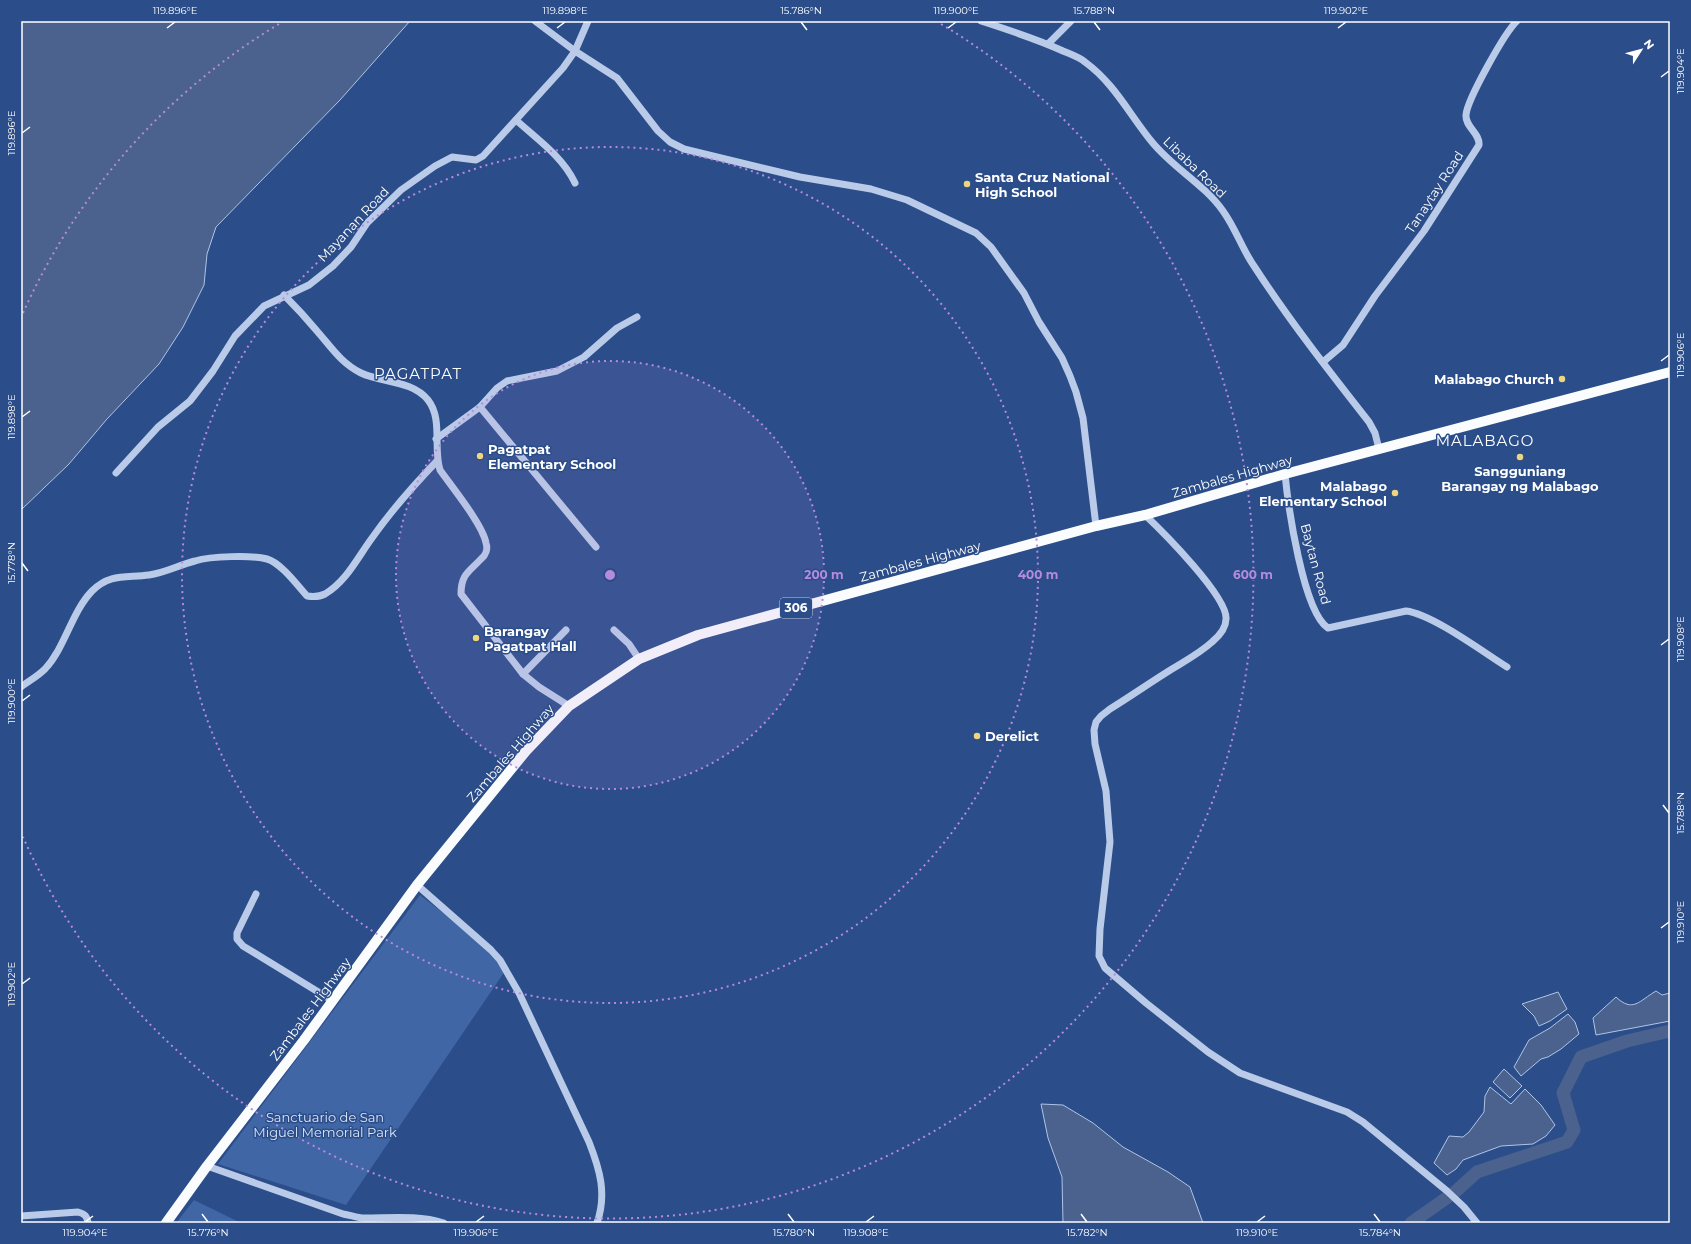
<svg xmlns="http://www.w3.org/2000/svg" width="1691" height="1244" font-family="Montserrat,sans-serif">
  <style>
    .green { fill: #4066a5 }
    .water { fill: #4a628d; stroke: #aec5e8 }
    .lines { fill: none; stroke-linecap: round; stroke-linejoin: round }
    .river { stroke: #4a628d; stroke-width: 13 }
    .minor { stroke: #b9cbe8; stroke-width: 7 }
    .major { stroke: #fafcfe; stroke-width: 10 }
    .ticks { fill: none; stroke: #fff; stroke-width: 1.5 }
    .ring { fill: none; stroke: #b68bdc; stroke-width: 2; stroke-dasharray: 2 4 }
    .poi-dot { fill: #eed681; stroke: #2b4d89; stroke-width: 1.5 }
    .labels { text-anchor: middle; stroke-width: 3; stroke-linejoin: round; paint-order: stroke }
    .shield { fill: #2b4d89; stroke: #bfcadc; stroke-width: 1 }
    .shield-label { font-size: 12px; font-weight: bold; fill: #fff }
    .street-label { font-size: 13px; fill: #fff; stroke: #2b4d89 }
    .poi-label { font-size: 13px; font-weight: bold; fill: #fff; stroke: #2b4d89; text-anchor: start }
    .park-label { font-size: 13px; fill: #dce6f7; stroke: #2b4d89 }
    .quarter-label { font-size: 15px; letter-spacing: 1px; fill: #fff; stroke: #2b4d89 }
    .centre { fill: #b68bdc; stroke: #2b4d89; stroke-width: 2 }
    .ring-label { font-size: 12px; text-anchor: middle; font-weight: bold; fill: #b68bdc; stroke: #2b4d89; stroke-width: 3; stroke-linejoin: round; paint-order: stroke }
    .neatline { fill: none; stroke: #fff; stroke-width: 1.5 }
    .ticks-label { font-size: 10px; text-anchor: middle; fill: #fff }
  </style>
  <rect width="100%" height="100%" fill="#2b4d89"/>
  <!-- green -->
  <g class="green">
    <path d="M420,895C449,918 484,940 505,971L346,1205L218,1164Z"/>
    <path d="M194,1200L241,1223H176Z"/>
  </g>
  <!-- water -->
  <g class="water">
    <path d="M21,21H410L340,100L216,227L207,254L204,285L183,327L159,364L107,419L69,464L21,510Z"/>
    <path d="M1656,991L1662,995L1670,993V1021L1596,1035L1593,1018L1616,997C1633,1013 1639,1001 1656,991Z"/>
    <path d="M1558,992L1567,1009L1550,1021L1539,1026L1534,1016L1522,1004Z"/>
    <path d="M1568,1014L1575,1022L1579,1034L1561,1049L1548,1057L1541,1059L1521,1076L1514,1067L1529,1040L1550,1028Z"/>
    <path d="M1504,1069L1522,1086L1510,1098L1493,1082Z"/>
    <path d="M1490,1087L1511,1104L1525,1089L1541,1105L1555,1125L1546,1136L1533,1144L1501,1146L1463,1160L1456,1169L1447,1175L1434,1163L1449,1136L1463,1137L1469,1132L1484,1112L1485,1096Z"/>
    <path d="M1041,1104L1063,1105L1093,1123L1123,1147L1168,1172L1190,1187L1203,1223H1063L1062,1177L1048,1138Z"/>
  </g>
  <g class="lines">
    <!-- river -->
    <path class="river" d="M1411,1223L1455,1192L1477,1172L1567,1142L1574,1130L1563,1093L1581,1057L1627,1041L1670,1031"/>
    <!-- minor -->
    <g class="minor">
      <path d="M535,21L575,51L617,78L658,131L670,142L684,149L800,177L871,189L907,200L976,233L991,247L1024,293L1039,322L1062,358L1070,376L1076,392L1083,418L1096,526"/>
      <path d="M981,21C1009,30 1037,39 1063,51C1070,54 1079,57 1085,62C1115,84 1129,114 1152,142C1173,168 1204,184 1223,211C1236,229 1242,249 1254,266C1289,320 1329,371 1369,422L1375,433L1379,449"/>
      <path d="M1048,44L1071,21"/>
      <path d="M516,120C537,139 563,157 575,183"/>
      <path d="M284,295C296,307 307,319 317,331C331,347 341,363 361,373C382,383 412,380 428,400C443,419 433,448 440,470C452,487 483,525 486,543C488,549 486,555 481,559C469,572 461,574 461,594L523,674L539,687L569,706"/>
      <path d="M1323,362L1343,345L1375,296L1424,231L1479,145C1480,133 1465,127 1466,115C1467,100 1505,32 1517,21"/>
      <path d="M480,407L596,547"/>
      <path d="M436,439L480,407L497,388L507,381L557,371L584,357L617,328L637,317"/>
      <path d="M116,473L158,427L190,401L213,371L235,336L264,306L309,285L333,266L351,247L367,223L401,190L435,166L452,157L476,160L483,156L563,68L575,51L588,21"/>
      <path d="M1285,474C1288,505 1303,612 1328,628L1406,611C1432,614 1483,652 1507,667"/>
      <path d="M1145,515C1162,531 1228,597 1226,619C1226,628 1218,637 1212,642C1200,653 1185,661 1172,669C1151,682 1131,696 1110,709L1101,716L1096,722L1094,730L1095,744L1106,791L1110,842L1100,929L1099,956L1105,968L1146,1003L1208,1052L1240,1073L1347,1112L1363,1122L1447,1191L1464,1207L1477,1223"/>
      <path d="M614,630L629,644L639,659"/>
      <path d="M523,674L566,630"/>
      <path d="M21,687C29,681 38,676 45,669C66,646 71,613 92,591C110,573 126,578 149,575C165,573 179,565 195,561C211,556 252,555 267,559C281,563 297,585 307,596C314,597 319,597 325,594C346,582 358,557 372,538C391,511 414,485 437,461"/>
      <path d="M417,885L491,950L500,960L519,993L589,1142C600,1170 607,1194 597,1223"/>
      <path d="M256,894L237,933V939L243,946L333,1001"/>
      <path d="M207,1166L343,1214C350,1215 358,1218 364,1218C391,1218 418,1215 444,1223"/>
      <path d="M21,1216L78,1212C85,1214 87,1216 88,1223"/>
    </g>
    <!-- major -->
    <path class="major" d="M166,1223L207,1166L304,1040L417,885L526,751L569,706L639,659L698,635L1096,526L1145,515L1285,474L1670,372"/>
  </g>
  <!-- ticks -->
  <path class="ticks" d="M801,22L807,30M1094,22L1100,30M167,28L175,22M557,28L565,22M948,28L956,22M1338,28L1346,22M1661,77L1669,71M22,133L30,127M1661,361L1669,355M22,417L30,411M22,563L28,571M1661,645L1669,639M22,701L30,695M1663,805L1669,813M1661,928L1669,922M22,984L30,978M202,1214L208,1222M788,1214L794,1222M1081,1214L1087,1222M1374,1214L1380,1222M85,1222L93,1216M476,1222L484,1216M866,1222L874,1216M1257,1222L1265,1216"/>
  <!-- distance rings -->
  <circle cx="610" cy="575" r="214" fill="#b68bdc" fill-opacity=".12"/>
  <g class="ring">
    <circle cx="610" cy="575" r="214"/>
    <circle cx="610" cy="575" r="428"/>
    <path d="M23 313A643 643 0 0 1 279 24M941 24A643 643 0 1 1 23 837"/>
  </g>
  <!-- markers -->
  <g class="poi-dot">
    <circle cx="967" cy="184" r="4"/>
    <circle cx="1562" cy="379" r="4"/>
    <circle cx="480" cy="456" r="4"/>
    <circle cx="1520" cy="457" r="4"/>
    <circle cx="1395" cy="493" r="4"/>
    <circle cx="476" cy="638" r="4"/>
    <circle cx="977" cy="736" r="4"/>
  </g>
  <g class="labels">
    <!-- shield labels -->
    <rect class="shield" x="780" y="598" width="32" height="20" rx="3"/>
    <g class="shield-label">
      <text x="796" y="612">306</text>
    </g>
    <!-- street labels -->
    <g class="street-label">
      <text transform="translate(1195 167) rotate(44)" y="5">Libaba Road</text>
      <text transform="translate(1434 192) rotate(-57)" y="5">Tanaytay Road</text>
      <text transform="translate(353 224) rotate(-47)" y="5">Mayanan Road</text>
      <text transform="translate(1232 476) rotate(-16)" y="5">Zambales Highway</text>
      <text transform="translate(920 561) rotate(-15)" y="5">Zambales Highway</text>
      <text transform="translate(1316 564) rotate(75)" y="5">Baytan Road</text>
      <text transform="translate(510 753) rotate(-49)" y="5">Zambales Highway</text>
      <text transform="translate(310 1009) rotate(-53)" y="5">Zambales Highway</text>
    </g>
    <!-- poi labels -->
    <g class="poi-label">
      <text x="975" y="182">Santa Cruz National<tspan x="975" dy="15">High School</tspan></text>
      <text x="1554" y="384" text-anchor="end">Malabago Church</text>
      <text x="488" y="454">Pagatpat<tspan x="488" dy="15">Elementary School</tspan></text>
      <text x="1520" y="476" text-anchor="middle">Sangguniang<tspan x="1520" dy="15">Barangay ng Malabago</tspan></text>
      <text x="1387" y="491" text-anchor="end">Malabago<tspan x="1387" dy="15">Elementary School</tspan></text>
      <text x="484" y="636">Barangay<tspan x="484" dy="15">Pagatpat Hall</tspan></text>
      <text x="985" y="741">Derelict</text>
    </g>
    <!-- park labels -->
    <g class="park-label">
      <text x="325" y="1122">Sanctuario de San<tspan x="325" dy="15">Miguel Memorial Park</tspan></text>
    </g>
    <!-- quarter labels -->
    <g class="quarter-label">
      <text x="418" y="379">PAGATPAT</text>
      <text x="1485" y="446">MALABAGO</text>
    </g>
  </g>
  <circle cx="610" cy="575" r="6" class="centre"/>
  <g class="ring-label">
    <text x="824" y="579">200 m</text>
    <text x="1038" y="579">400 m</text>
    <text x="1253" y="579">600 m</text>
  </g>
  <!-- border -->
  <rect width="1691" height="1244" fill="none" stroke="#2b4d89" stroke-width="44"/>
  <!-- north arrow -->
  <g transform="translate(1641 50) rotate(54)" stroke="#2b4d89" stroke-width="3" paint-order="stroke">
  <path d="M0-3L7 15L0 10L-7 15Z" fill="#ffffff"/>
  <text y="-6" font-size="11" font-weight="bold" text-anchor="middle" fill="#ffffff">N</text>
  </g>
  <rect x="22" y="22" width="1647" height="1200" class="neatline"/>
  <g class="ticks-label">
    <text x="175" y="14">119.896°E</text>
    <text x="565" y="14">119.898°E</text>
    <text x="801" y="14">15.786°N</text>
    <text x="956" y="14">119.900°E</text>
    <text x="1094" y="14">15.788°N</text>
    <text x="1346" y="14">119.902°E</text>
    <text transform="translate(1680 71) rotate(-90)" y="4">119.904°E</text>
    <text transform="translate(11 133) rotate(-90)" y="4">119.896°E</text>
    <text transform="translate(1680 355) rotate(-90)" y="4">119.906°E</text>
    <text transform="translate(11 417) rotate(-90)" y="4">119.898°E</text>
    <text transform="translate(11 563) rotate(-90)" y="4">15.778°N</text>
    <text transform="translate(1680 639) rotate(-90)" y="4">119.908°E</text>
    <text transform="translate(11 701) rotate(-90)" y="4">119.900°E</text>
    <text transform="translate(1680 813) rotate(-90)" y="4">15.788°N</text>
    <text transform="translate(1680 922) rotate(-90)" y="4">119.910°E</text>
    <text transform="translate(11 984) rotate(-90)" y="4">119.902°E</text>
    <text x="85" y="1236">119.904°E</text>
    <text x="208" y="1236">15.776°N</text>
    <text x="476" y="1236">119.906°E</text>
    <text x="794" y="1236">15.780°N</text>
    <text x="866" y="1236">119.908°E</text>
    <text x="1087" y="1236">15.782°N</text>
    <text x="1257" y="1236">119.910°E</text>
    <text x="1380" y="1236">15.784°N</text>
  </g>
</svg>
